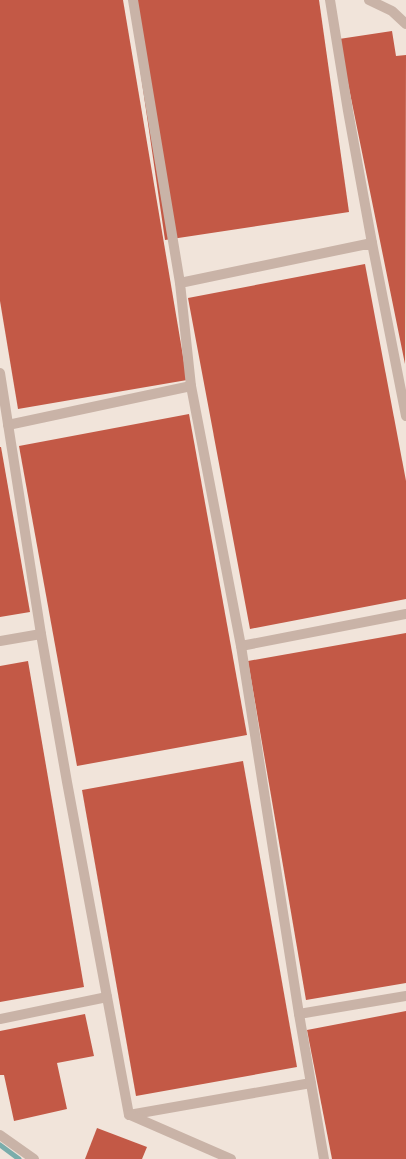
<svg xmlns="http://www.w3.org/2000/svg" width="406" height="1159" font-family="Arial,sans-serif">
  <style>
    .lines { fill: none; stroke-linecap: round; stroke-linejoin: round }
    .stream { stroke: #7aadab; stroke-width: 5 }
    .building { fill: #c35946 }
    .lane { stroke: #c9b3a7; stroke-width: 10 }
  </style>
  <rect width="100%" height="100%" fill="#f1e4da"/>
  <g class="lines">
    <!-- stream -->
    <path class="stream" d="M0,1145L19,1159"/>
  </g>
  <!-- building -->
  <g class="building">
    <path d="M0,0H123L187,380L18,409L0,301Z"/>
    <path d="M130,0H319L349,212L165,240Z"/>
    <path d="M392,31L396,56L406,55L405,364L339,39Z"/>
    <path d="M365,264L406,481V599L250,629L188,298Z"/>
    <path d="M189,414L247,735L77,766L19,446Z"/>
    <path d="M0,447H1L30,612L0,617Z"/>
    <path d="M406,633V983L306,1000L248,661Z"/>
    <path d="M28,661L84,987L0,1002V666Z"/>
    <path d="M243,761L297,1067L136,1096L82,790Z"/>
    <path d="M406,1011V1159H332L307,1030Z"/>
    <path d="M85,1014L94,1056L57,1063L67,1109L14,1121L4,1075H0V1031Z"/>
    <path d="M97,1128L147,1147L142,1159H85Z"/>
  </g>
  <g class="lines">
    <!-- lane -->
    <g class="lane">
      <path d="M133,0L180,283"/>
      <path d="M330,0L348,111L372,243"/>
      <path d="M369,0L392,11L406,24"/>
      <path d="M0,373L41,634L67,782L129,1115"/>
      <path d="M8,425L191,386"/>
      <path d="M0,641L41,634"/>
      <path d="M241,646L406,614"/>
      <path d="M299,1014L406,996"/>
      <path d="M0,1019L107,997"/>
      <path d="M129,1115L311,1083"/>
      <path d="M130,1115L231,1159"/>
      <path d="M0,1135L34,1159"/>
      <path d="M324,1159L299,1014L241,646L191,386L180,283L372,243L406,416"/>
    </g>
  </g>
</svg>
